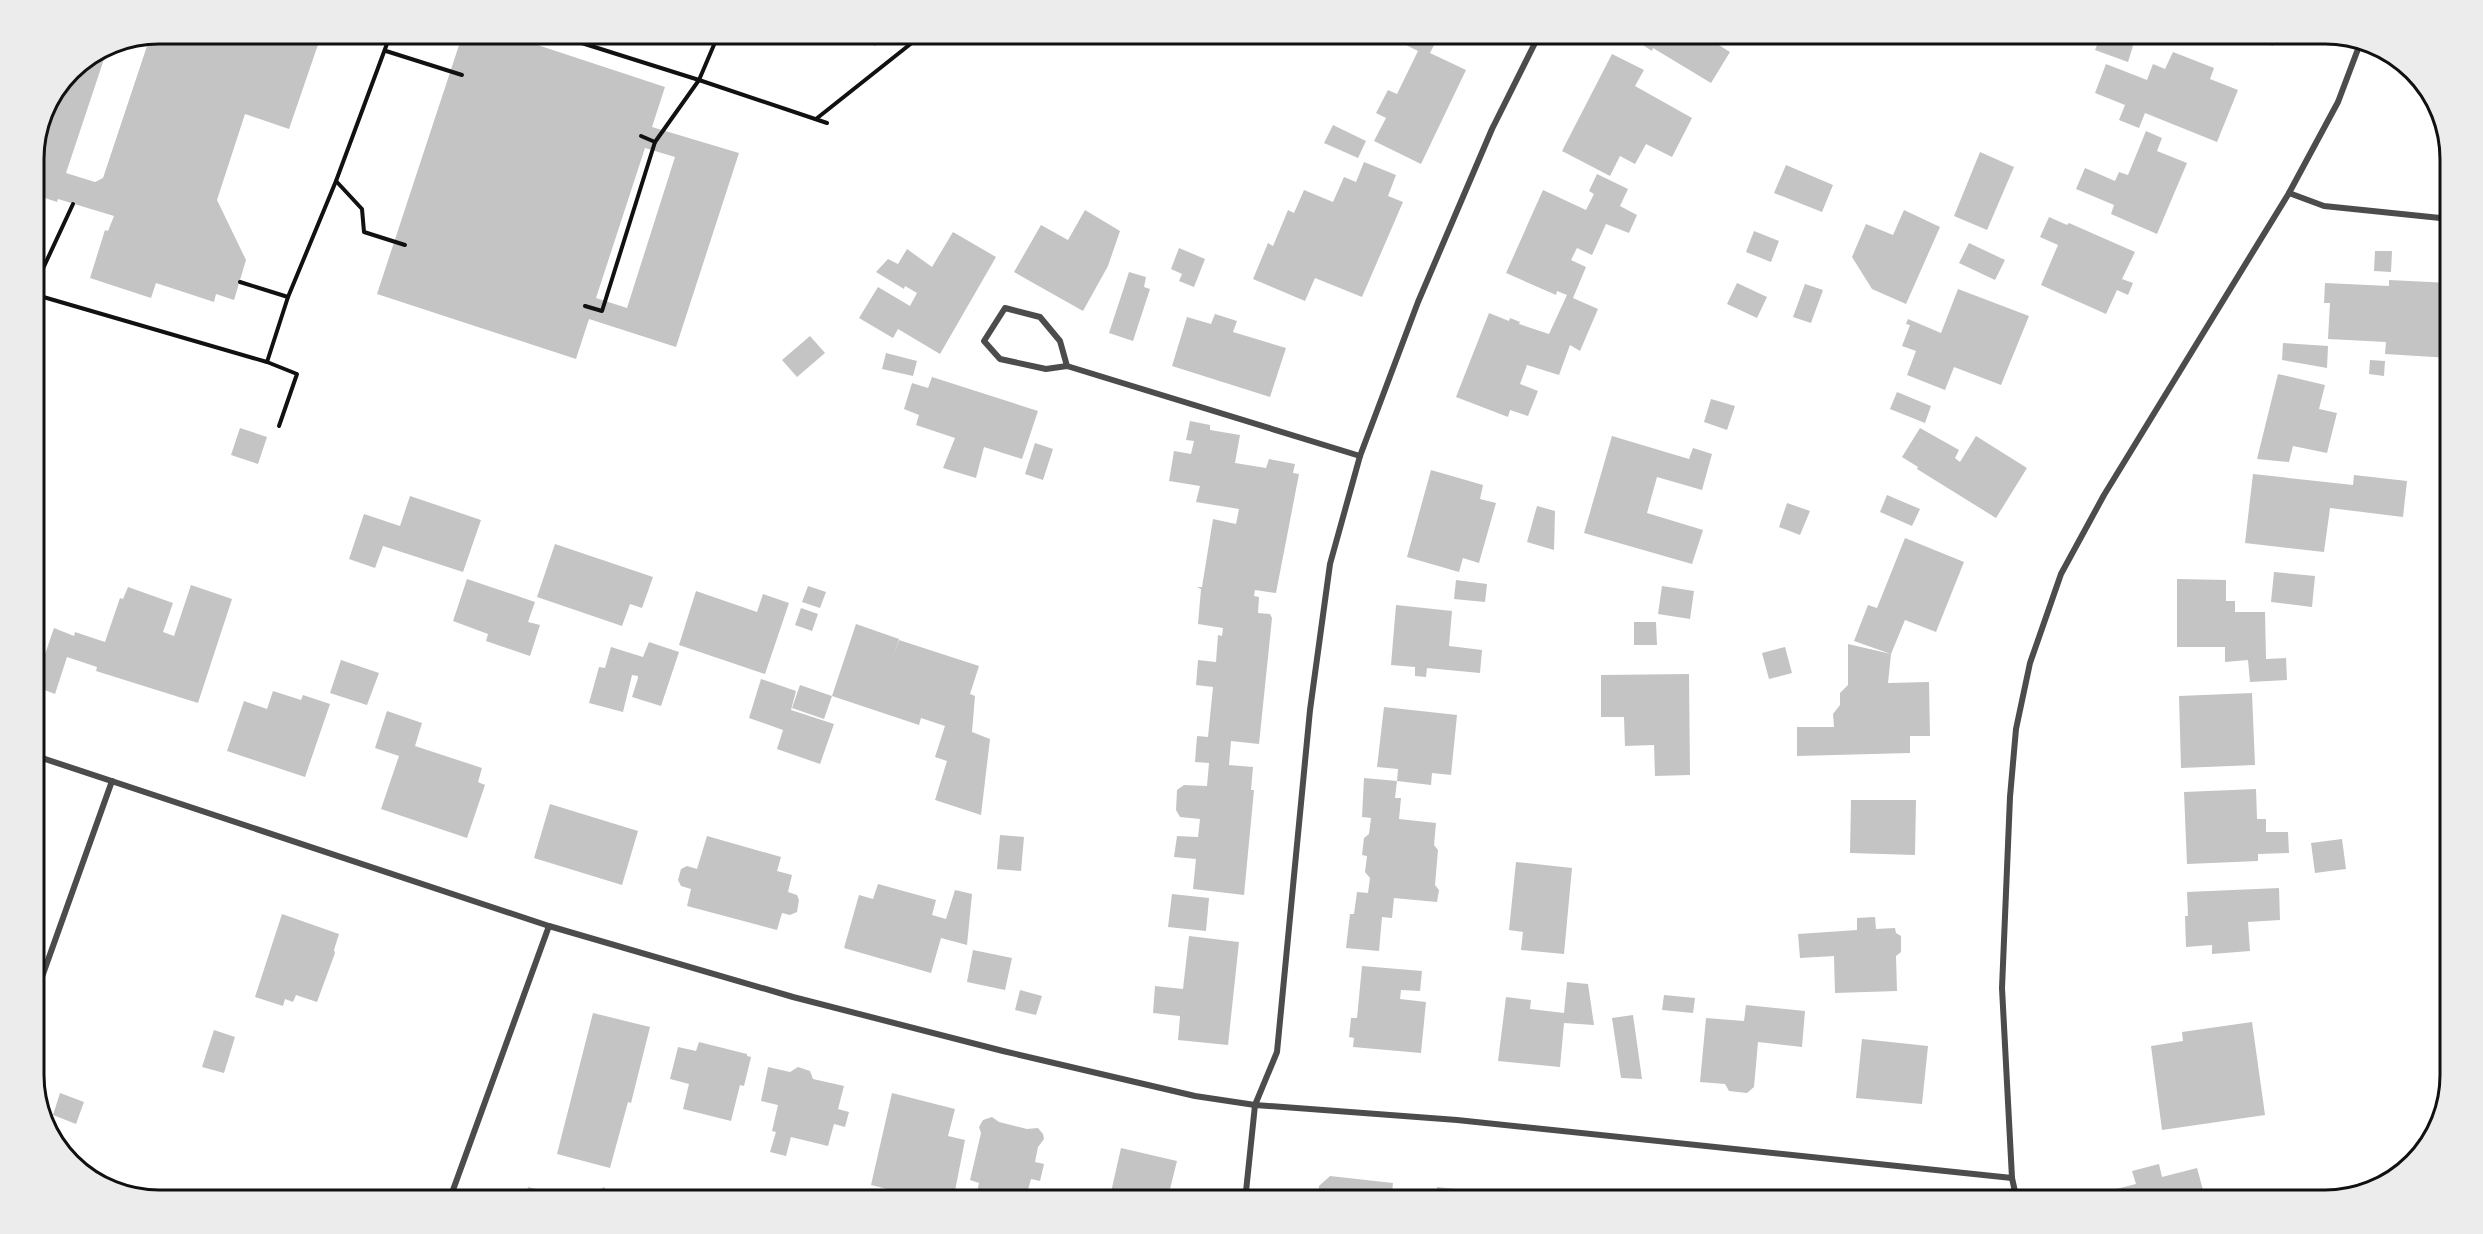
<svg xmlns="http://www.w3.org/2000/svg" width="2483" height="1234" font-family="Karla,sans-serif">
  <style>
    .building { fill: #c4c4c4; fill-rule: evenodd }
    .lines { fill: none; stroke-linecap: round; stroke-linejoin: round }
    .path { stroke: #111; stroke-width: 4 }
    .minor { stroke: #4c4c4c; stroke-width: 6 }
    .rim { fill: none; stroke: #111; stroke-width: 3 }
  </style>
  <rect width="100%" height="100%" fill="#fff"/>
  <!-- building -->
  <g class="building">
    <path d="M158,33H322L289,129L245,114L217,200L246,260L234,300L216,294L214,302L156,283L151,298L90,278L105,230L108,231L114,216L58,199L57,202L33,194V150L43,110L70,69L109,44L66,173L95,182L103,178L151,34Z"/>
    <path d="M463,33H501L665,87L652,127L739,153L676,347L589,319L576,359L377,294ZM645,148L675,157L627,308L596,298Z"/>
    <path d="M664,33H702L698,45Z"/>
    <path d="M826,33H879L876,46Z"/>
    <path d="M1391,33H1440L1430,53L1466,70L1421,164L1374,141L1386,118L1376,113L1388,90L1397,94L1418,51L1390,37Z"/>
    <path d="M1627,33H1708L1706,37L1730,52L1711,83L1653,48L1652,51L1643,45L1644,43Z"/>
    <path d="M2102,33H2137L2128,62L2095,50Z"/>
    <path d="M2227,33H2276L2273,46Z"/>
    <path d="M2173,52L2214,68L2210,79L2238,90L2217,142L2145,113L2139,128L2119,120L2125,105L2095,93L2106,64L2147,80L2153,64L2165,69Z"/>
    <path d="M1612,54L1644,70L1635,86L1692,118L1672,157L1646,144L1635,164L1620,156L1610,176L1562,151Z"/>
    <path d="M1333,125L1366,141L1358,158L1324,143Z"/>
    <path d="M2146,131L2162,138L2157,151L2187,163L2157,234L2111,214L2114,205L2076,189L2085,168L2115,181L2119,172L2128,175Z"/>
    <path d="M1980,152L2014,167L1987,230L1954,216Z"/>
    <path d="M1364,162L1396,175L1388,196L1403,202L1362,297L1315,278L1305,301L1253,279L1268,243L1273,246L1288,210L1294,213L1304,190L1333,202L1344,177L1356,182Z"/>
    <path d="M1786,165L1833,185L1822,212L1774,193Z"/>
    <path d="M1597,174L1628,189L1620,206L1637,215L1629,233L1606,224L1592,255L1577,248L1571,260L1586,267L1573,298L1598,309L1580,351L1570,345L1559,375L1527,365L1520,384L1538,391L1528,416L1510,410L1508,417L1456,397L1489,313L1509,321L1510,318L1520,322L1519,324L1549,334L1567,295L1557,291L1556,295L1506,273L1543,190L1586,210L1594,194L1589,191Z"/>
    <path d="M1085,210L1120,231L1108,266L1083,311L1014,272L1041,225L1068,240Z"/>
    <path d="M1904,210L1940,227L1906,304L1872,289L1852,257L1866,224L1893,235Z"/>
    <path d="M2049,217L2067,225L2069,223L2135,252L2122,279L2133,283L2128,295L2117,290L2106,314L2041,285L2058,245L2040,237Z"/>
    <path d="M1754,231L1779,241L1771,262L1746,252Z"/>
    <path d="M953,232L996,257L940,354L898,329L893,338L859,318L878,287L910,306L917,293L905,286L904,289L876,272L888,259L898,264L907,249L932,267Z"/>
    <path d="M1969,243L2005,260L1995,280L1959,263Z"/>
    <path d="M1179,248L1205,259L1194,287L1179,281L1182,274L1171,269Z"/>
    <path d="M2375,251H2392L2391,272L2374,271Z"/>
    <path d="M1129,272L1146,277L1144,287L1150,289L1133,341L1109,333Z"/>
    <path d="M2389,280L2450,283V358L2385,354L2386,342L2328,339L2330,303H2324L2325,283L2389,286Z"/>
    <path d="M1737,283L1767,297L1757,318L1727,304Z"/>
    <path d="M1805,284L1823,290L1811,323L1793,317Z"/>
    <path d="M1958,289L2029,316L2001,385L1954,367L1945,390L1907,375L1916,351L1902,346L1910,325L1906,324L1908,319L1941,333Z"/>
    <path d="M1215,314L1237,321L1233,332L1286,348L1270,397L1172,366L1187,317L1211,324Z"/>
    <path d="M810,336L825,353L797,377L782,360Z"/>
    <path d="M2283,343L2328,346L2327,368L2282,360Z"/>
    <path d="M886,353L917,361L913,376L882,369Z"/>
    <path d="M2370,360L2385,361L2384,376L2369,374Z"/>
    <path d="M2278,374L2325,385L2319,409L2337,413L2327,453L2293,446L2289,462L2257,459Z"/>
    <path d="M932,377L1038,411L1022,459L984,447L976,478L943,468L955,438L916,425L919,415L904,409L912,383L928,388Z"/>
    <path d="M1897,392L1931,406L1925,423L1890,409Z"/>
    <path d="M1711,399L1735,406L1727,430L1704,422Z"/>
    <path d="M1190,421L1210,425V430L1240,435L1235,463L1266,468L1269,459L1295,464L1293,473L1299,474L1276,593L1255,590L1254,596L1259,597L1258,613L1270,614L1272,618L1259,744L1231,741L1229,765L1253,767L1251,790H1254L1244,895L1193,889L1196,859L1174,857L1177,836L1198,837L1200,819L1180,817L1176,810L1177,790L1184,785L1207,786L1209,763L1195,762L1197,736L1208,737L1213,687L1196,685L1198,660L1216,662L1218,635L1222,636L1223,628L1198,624L1201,589L1197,587H1202L1213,519L1236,524L1239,509L1196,502L1200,486L1169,481L1174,451L1191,454L1194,441L1186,440Z"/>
    <path d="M240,428L267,437L258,464L231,455Z"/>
    <path d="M1920,428L1959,450L1955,458L1960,462L1976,436L2027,468L1996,518L1917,469L1918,467L1902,457Z"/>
    <path d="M1612,436L1689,459L1693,448L1712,454L1702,490L1657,477L1647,513L1703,530L1692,564L1584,533Z"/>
    <path d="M1035,443L1053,449L1043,480L1025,474Z"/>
    <path d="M1431,470L1483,485L1480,499L1496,503L1479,563L1463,558L1459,572L1407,557Z"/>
    <path d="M2253,474L2353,485L2354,475L2407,481L2403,517L2330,508L2324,552L2245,543Z"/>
    <path d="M1887,495L1920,509L1912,526L1880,512Z"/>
    <path d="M410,496L481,520L463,572L383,546L375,568L349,559L364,514L400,526Z"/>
    <path d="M1787,503L1810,511L1800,535L1779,527Z"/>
    <path d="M1537,506L1555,511L1554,550L1527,542Z"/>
    <path d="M1905,538L1964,562L1936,632L1905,620L1891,654L1888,683L1929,682L1930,736H1910V753L1797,756V727H1834L1833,714L1840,705V693L1848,685V644L1891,654L1854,641L1868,605L1877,608Z"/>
    <path d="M555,544L653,577L642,608L630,604L622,626L537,597Z"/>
    <path d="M2274,572L2315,576L2312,607L2271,602Z"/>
    <path d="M467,579L535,602L528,622L540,625L530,656L486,641L488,634L453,621Z"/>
    <path d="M2177,579L2226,580V601H2235V612H2265L2266,659L2286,658L2287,680L2250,682L2248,660L2225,662V647H2177Z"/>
    <path d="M1456,580L1487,584L1485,602L1454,599Z"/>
    <path d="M191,585L232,599L198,703L96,671L97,667L67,657L55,694L34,686L54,628L74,636L75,632L105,642L120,598L123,599L128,587L173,603L163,632L174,636Z"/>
    <path d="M808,586L826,592L820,608L802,602Z"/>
    <path d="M1662,586L1694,591L1690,619L1658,614Z"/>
    <path d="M696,591L757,612L763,594L789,603L765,674L679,645Z"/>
    <path d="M1396,605L1452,611L1449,646L1482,650L1480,673L1427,668L1426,677L1415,676V667L1391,665Z"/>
    <path d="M801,608L818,614L812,631L795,625Z"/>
    <path d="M1634,622H1656L1657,645H1634Z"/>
    <path d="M856,624L899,639L893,657L899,640L979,666L970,694L975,696L972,732L990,739L981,815L935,800L947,761L935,757L945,726L921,718L919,725L832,696L824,719L792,708L800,685L832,696Z"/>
    <path d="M649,642L679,652L661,706L632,697L638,678V676L632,675L623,712L589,703L599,667L605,668L611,647L643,657Z"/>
    <path d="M1785,647L1792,673L1769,679L1762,653Z"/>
    <path d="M341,660L379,673L367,705L330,693Z"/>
    <path d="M1689,674L1690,775L1655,776L1654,745L1625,746L1624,717H1601V675Z"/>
    <path d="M761,679L796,691L791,710L834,724L820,764L777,749L783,730L749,718Z"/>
    <path d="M273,691L301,700L303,695L330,704L305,777L227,751L244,701L267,709Z"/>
    <path d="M2252,693L2255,765L2181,768L2179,696Z"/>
    <path d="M1384,707L1457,715L1451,775L1432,773L1431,785L1397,781L1398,769L1377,767Z"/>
    <path d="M387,711L422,723L415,746L482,768L478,782L485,785L467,838L381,809L399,756L375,748Z"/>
    <path d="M1364,778L1397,781L1395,798H1401L1399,819L1436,823L1434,845L1438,850L1435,885L1439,890L1437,902L1394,898L1392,918L1382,917L1379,951L1346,948L1350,914H1354L1357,892L1368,893L1370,878L1365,872L1367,856L1362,855L1364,838L1369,834L1371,818L1362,817Z"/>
    <path d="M2256,789L2257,819H2266V832H2288L2289,853L2258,854V861L2187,864L2184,792Z"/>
    <path d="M1851,800H1916L1915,855L1850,853Z"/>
    <path d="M550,804L638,831L622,885L534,858Z"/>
    <path d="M1000,835L1024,837L1021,871L997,869Z"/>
    <path d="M707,836L781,857L777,871L792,875L788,892L797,895L799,900L797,912L790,915L782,913L777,930L687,906L691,889L681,886L678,880L681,869L687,866L697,869Z"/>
    <path d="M2342,839L2346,869L2315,873L2311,843Z"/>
    <path d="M1516,862L1572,868L1564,954L1521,950L1523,932L1509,930Z"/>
    <path d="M878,884L936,900L932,915L946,919L955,890L972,894L967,945L941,938L931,973L844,948L859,895L873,899Z"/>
    <path d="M2279,888L2280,920L2248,922L2250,951L2212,954V945L2186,947L2185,916H2188L2187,892Z"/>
    <path d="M1172,894L1209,898L1206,931L1168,927Z"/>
    <path d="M282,914L339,934L334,950L335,953L317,1002L296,995L293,1002L285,999L283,1006L255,997Z"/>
    <path d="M1875,917L1876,929L1895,928L1896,933L1901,936V952L1896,956L1897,991L1835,993L1834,956L1800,958L1798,934L1857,930V918Z"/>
    <path d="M1189,936L1239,942L1228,1045L1178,1040L1180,1016L1153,1013L1155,986L1183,989Z"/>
    <path d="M973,950L1012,958L1005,990L967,982Z"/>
    <path d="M1362,966L1422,971L1420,991L1401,990L1400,999L1426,1002L1421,1053L1353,1047L1354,1038L1349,1037L1351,1018H1357Z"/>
    <path d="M1567,982L1588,984L1594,1025L1564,1023L1560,1067L1498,1061L1506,997L1531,1000L1530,1009L1564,1013Z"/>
    <path d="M1020,990L1042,996L1036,1015L1015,1010Z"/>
    <path d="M1664,995L1695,998L1693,1013L1662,1010Z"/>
    <path d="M1746,1005L1805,1011L1802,1047L1758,1042L1754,1087L1747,1093L1729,1091L1725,1084L1700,1082L1706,1018L1744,1021Z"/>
    <path d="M593,1013L650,1027L631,1103L628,1102L610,1168L557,1154Z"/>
    <path d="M1633,1015L1642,1079L1621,1078L1612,1018Z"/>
    <path d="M2252,1022L2265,1115L2162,1130L2151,1046L2183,1041L2182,1032Z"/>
    <path d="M214,1030L235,1037L224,1073L202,1067Z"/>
    <path d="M1862,1039L1928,1046L1922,1104L1856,1098Z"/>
    <path d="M699,1042L747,1054V1056L751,1057L744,1086L740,1085L731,1121L683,1109L689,1084L670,1079L678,1047L696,1051Z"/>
    <path d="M768,1067L790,1072L798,1067L810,1071L813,1079L844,1086L838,1109L849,1112L845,1127L834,1124L828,1146L791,1137L786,1156L770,1152L776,1132L772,1131L778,1105L761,1101Z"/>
    <path d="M60,1093L84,1102L76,1124L53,1115Z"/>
    <path d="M892,1093L955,1109L948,1136L965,1140L953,1201H906L908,1194L871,1185Z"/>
    <path d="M992,1117L999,1122L1027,1129L1038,1128L1043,1134L1044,1139L1038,1147L1035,1162L1044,1164L1040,1181L1031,1179L1025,1201H975L979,1183L970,1180L981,1133L979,1127L983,1120Z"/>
    <path d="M1121,1148L1177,1161L1167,1201H1109Z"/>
    <path d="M2159,1164L2162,1177L2197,1168L2206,1201H2102L2100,1193L2136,1184L2132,1171Z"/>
    <path d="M1330,1176L1393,1183L1391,1201H1322L1318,1196L1319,1186Z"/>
    <path d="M528,1187L566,1196L565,1201H525Z"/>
    <path d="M604,1187L614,1201H588L586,1198Z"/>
    <path d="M1437,1187L1500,1194L1499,1201H1436Z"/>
    <path d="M332,1189L364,1201H328Z"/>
  </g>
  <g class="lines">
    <!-- path -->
    <g class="path">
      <path d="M550,33L699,80L827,123"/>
      <path d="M386,51L462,75"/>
      <path d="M816,119L918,38L921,33"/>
      <path d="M641,136L655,142L699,80L719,33"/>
      <path d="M336,181L362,209L364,232L405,245"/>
      <path d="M240,282L288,297"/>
      <path d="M33,290L73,204"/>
      <path d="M33,294L267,362L288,297L336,181L391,33"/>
      <path d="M585,306L602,311L655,142"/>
      <path d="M267,362L297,374L279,426"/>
    </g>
    <!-- minor -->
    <g class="minor">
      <path d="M2289,193L2324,206L2450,219"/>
      <path d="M1067,366L1060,341L1040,317L1005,308L984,341L1000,359L1046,369L1067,366L1360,456"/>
      <path d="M33,755L549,926L793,997L1003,1051L1195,1096L1255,1105L1457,1120L2012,1178"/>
      <path d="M33,1002L112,781"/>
      <path d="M449,1201L549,926"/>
      <path d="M1245,1201L1255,1105L1277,1052L1310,710L1330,564L1360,456L1418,302L1492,129L1540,33"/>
      <path d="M2017,1201L2012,1178L2002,988L2010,797L2016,729L2030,663L2061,574L2104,495L2289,193L2338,102L2361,41"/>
    </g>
  </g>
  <!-- crop -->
  <path d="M0 0H2483V1234H0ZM159 44H2325A115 115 0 0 1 2440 159V1075A115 115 0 0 1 2325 1190H159A115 115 0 0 1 44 1075V159A115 115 0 0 1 159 44Z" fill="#ececec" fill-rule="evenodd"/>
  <path class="rim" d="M159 44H2325A115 115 0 0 1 2440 159V1075A115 115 0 0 1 2325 1190H159A115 115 0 0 1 44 1075V159A115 115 0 0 1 159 44Z"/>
</svg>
